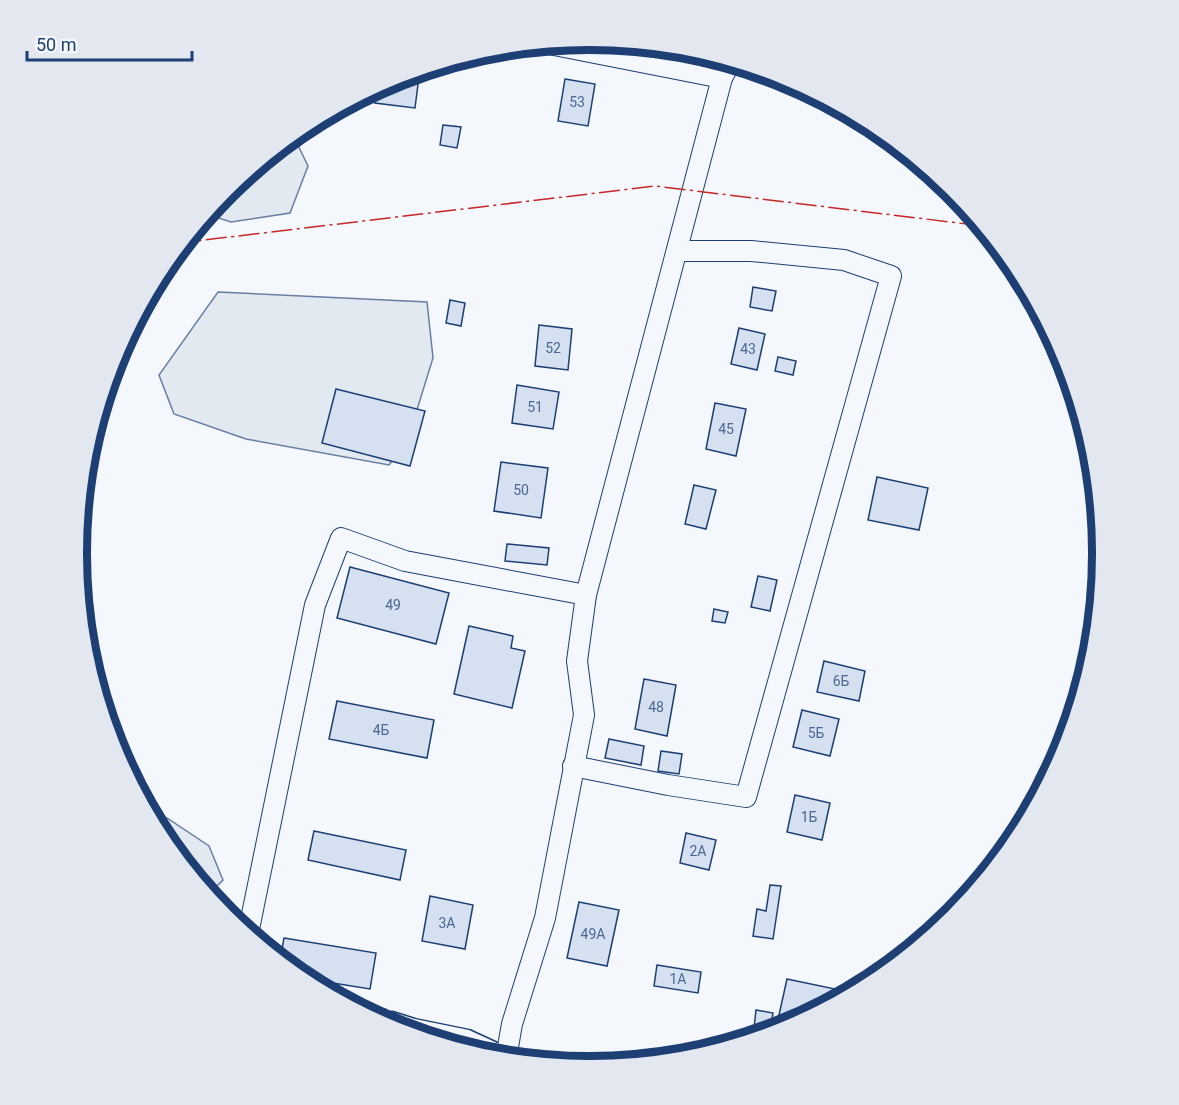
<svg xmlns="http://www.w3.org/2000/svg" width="1179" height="1105" font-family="Roboto,sans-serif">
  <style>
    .green { fill: #e3e9f0; stroke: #687fa3; stroke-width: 1.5 }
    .parking { fill: #e3e8f0; stroke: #687fa3; stroke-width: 1.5 }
    .building { fill: #d5e0f0; stroke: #1d3f73; stroke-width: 1.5 }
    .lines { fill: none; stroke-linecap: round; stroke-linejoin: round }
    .service-casing { stroke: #1d3f73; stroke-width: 13 }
    .minor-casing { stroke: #1d3f73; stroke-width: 22 }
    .service { stroke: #f4f7fb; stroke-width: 10 }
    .minor { stroke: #f4f7fb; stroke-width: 20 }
    .power { stroke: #c62828; stroke-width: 1.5; stroke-dasharray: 21 4.5 3 4.5; stroke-linecap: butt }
    .labels { text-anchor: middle; stroke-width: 4.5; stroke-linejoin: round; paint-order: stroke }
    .number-label { font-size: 14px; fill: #4b6792 }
    .rim { fill: none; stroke: #1d3f73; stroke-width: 8 }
  </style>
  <rect width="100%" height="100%" fill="#f4f7fb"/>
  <!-- green -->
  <g class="green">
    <path d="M293,135L308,166L290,213L231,222L206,214L227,189Z"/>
    <path d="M218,292L427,302L433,358L407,442L389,465L246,439L174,414L159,375Z"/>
    <path d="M151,817L167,818L209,846L223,880L209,894L162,838Z"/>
  </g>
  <!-- parking -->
  <path class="parking" d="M348,1003L386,1009L384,1022Z"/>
  <!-- building -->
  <g class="building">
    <path d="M407,74L419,76L415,108L375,103L377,87L393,78Z"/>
    <path d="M565,79L595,84L588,126L558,121Z"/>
    <path d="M443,125L461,127L457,148L440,145Z"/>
    <path d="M753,287L776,291L772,311L750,307Z"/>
    <path d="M450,300L465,303L461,326L446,323Z"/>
    <path d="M539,325L572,329L568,370L535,366Z"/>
    <path d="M739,328L765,334L757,370L731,364Z"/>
    <path d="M778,357L796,361L793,375L775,371Z"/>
    <path d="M517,385L559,392L553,429L512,423Z"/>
    <path d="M336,389L425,411L410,466L322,443Z"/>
    <path d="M715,403L746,409L736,456L706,449Z"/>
    <path d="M501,462L548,468L541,518L494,511Z"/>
    <path d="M877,477L928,488L919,530L868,520Z"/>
    <path d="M694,485L716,490L706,529L685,524Z"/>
    <path d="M507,544L549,548L547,565L505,561Z"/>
    <path d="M350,567L449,593L436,644L337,618Z"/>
    <path d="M758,576L777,580L770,611L751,607Z"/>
    <path d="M714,609L728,612L725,623L712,621Z"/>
    <path d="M469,626L513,636L511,648L525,651L512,708L454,694Z"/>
    <path d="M824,661L865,671L859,701L817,692Z"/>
    <path d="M644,679L676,685L667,736L635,729Z"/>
    <path d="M337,701L434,720L427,758L329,739Z"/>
    <path d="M802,710L839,719L830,756L793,747Z"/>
    <path d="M609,739L644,746L641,765L605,758Z"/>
    <path d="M661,751L682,754L679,774L658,771Z"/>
    <path d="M795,795L830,803L822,840L787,832Z"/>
    <path d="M314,831L406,850L400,880L308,860Z"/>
    <path d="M686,833L716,840L709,870L680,863Z"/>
    <path d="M770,885L781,886L773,939L753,936L757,909L766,911Z"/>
    <path d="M430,896L473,905L465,949L422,941Z"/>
    <path d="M579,902L619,910L607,966L567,958Z"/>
    <path d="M284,938L376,953L370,989L302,978L280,960Z"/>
    <path d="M657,965L701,972L698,993L654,986Z"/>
    <path d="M787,979L835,989L832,1002L801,1019L779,1015Z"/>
    <path d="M756,1010L773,1013L770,1032L753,1037Z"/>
  </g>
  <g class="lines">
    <defs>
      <path id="service" d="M392,1017L414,1024L468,1035L507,1053"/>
      <g id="minor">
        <path d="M544,43L722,78"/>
        <path d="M573,766L668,785L746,797L891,276L844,260L751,251H677"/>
        <path d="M248,934L315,605L341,538L405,561L586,595"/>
        <path d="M506,1058L512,1024L545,918L584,715L577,661L586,595L722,78L731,61"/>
      </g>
    </defs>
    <!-- service casing -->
    <use href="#service" class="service-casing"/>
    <!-- minor casing -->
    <use href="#minor" class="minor-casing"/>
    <!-- service -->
    <use href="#service" class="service"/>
    <!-- minor -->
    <use href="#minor" class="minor"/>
    <!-- power -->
    <path class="power" d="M176,251L188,242L655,186L983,226"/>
  </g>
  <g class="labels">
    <!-- number labels -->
    <g class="number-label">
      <text x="577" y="107">53</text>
      <text x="553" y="353">52</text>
      <text x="748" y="354">43</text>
      <text x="535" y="412">51</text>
      <text x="726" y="434">45</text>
      <text x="521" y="495">50</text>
      <text x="393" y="610">49</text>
      <text x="841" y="686">6Б</text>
      <text x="656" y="712">48</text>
      <text x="381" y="735">4Б</text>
      <text x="816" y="738">5Б</text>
      <text x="809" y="822">1Б</text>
      <text x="698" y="856">2А</text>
      <text x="447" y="928">3А</text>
      <text x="593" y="939">49А</text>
      <text x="678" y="984">1А</text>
    </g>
  </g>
  <!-- crop -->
  <path d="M0 0H1179V1105H0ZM589 50H590A502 502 0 0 1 1092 552V554A502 502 0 0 1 590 1056H589A502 502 0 0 1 87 554V552A502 502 0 0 1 589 50Z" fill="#e3e8f0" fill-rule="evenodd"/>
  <path class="rim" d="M589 50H590A502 502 0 0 1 1092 552V554A502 502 0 0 1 590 1056H589A502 502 0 0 1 87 554V552A502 502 0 0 1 589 50Z"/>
  <!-- scale -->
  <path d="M27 51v9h165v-9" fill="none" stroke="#1d3f73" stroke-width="3"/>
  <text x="36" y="51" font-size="18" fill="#1d3f73" stroke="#f4f7fb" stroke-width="4.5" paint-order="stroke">50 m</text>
</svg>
